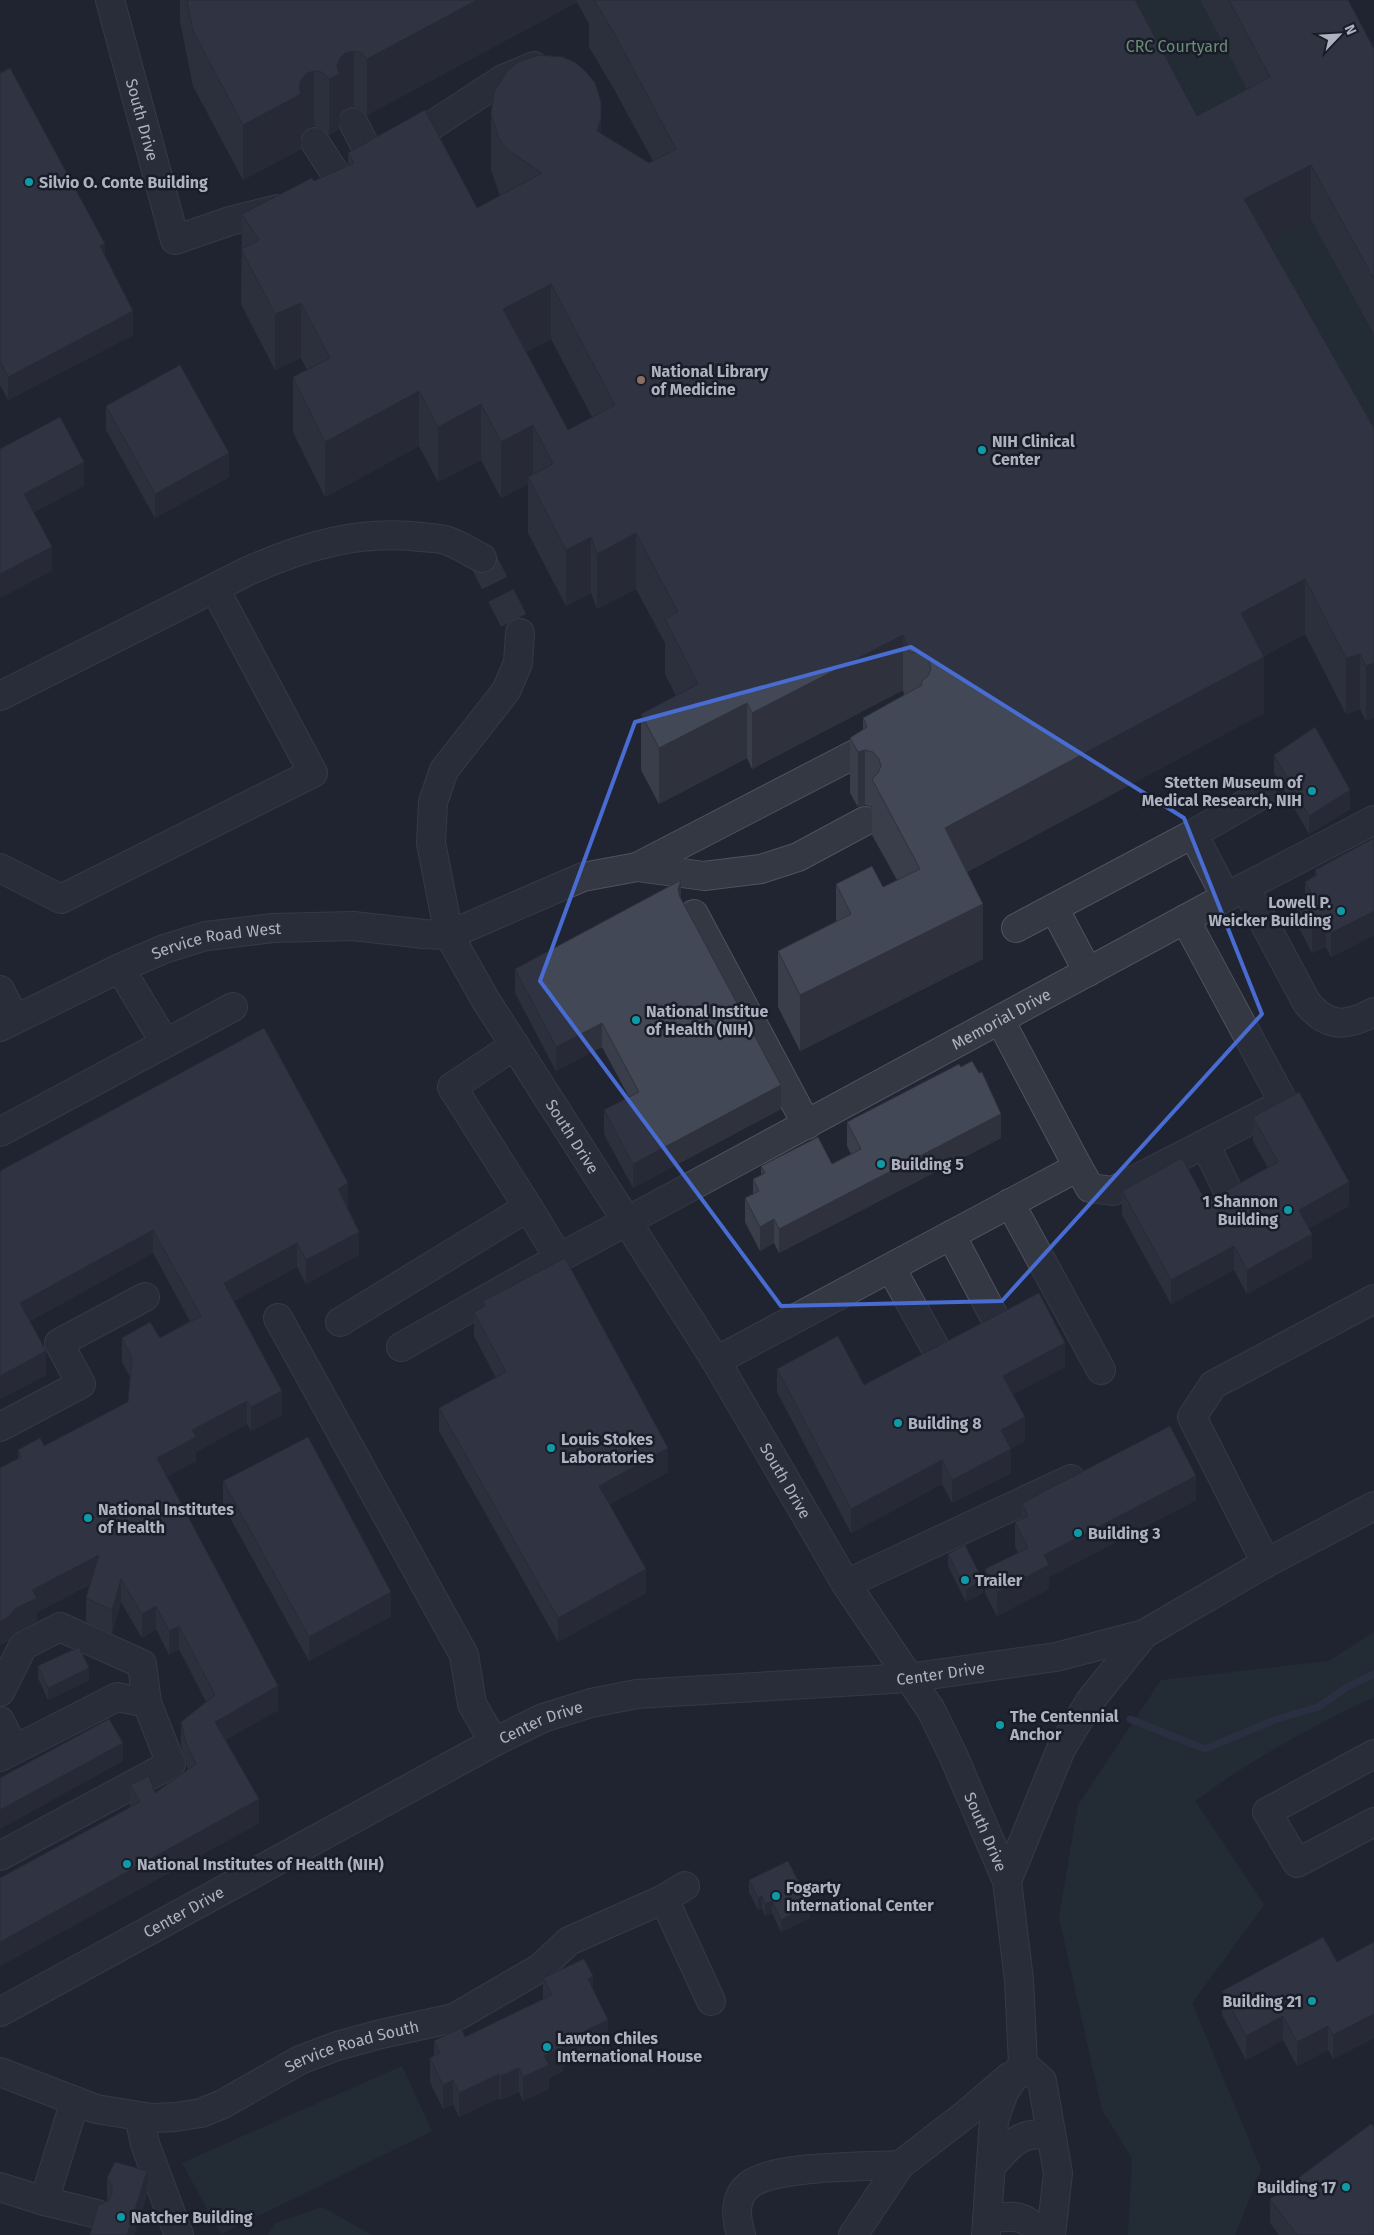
<svg xmlns="http://www.w3.org/2000/svg" width="1374" height="2235" font-family="'Fira Sans',sans-serif">
  <style>
    .green { fill: #273538 }
    .lines { fill: none; stroke-linecap: round; stroke-linejoin: round }
    .stream { stroke: #363f58; stroke-width: 7 }
    .minor-tunnel { stroke: #3d414e; stroke-width: 28; stroke-dasharray: 28 14; stroke-linecap: butt }
    .minor-casing { stroke: #4f525e; stroke-width: 30 }
    .minor { stroke: #343843; stroke-width: 28 }
    .wall { fill: #3a3e4b; fill-rule: evenodd }
    .shaded-wall { fill: #2f323d }
    .building { fill: #434857; stroke: #2f323d; fill-rule: evenodd }
    .marked { fill: none; stroke: #486cd1; stroke-width: 4; stroke-linejoin: round }
    .culture-dot { fill: #0f9aa8; stroke: #1a1d28; stroke-width: 2 }
    .education-dot { fill: #8d6e63; stroke: #1a1d28; stroke-width: 2 }
    .labels { text-anchor: middle; stroke-width: 5; stroke-linejoin: round; paint-order: stroke }
    .park-label { font-size: 16px; fill: #698d78; stroke: #1a1d28 }
    .street-label { font-size: 16px; fill: #aeb2c0; stroke: #1a1d28 }
    .poi-label { font-size: 16px; font-weight: bold; fill: #aeb2c0; stroke: #1a1d28; text-anchor: start }
  </style>
  <rect width="100%" height="100%" fill="#212532"/>
  <!-- green -->
  <g class="green">
    <path d="M1105,0H1200L1270,132L1197,171Z"/>
    <path d="M1311,220L1374,336V445L1244,255Z"/>
    <path d="M1374,1632V1697C1312,1726 1250,1760 1195,1801L1264,1905L1192,2003L1261,2169L1235,2235H1128L1132,2158L1102,2110L1059,1917L1078,1805L1161,1680L1329,1661Z"/>
    <path d="M402,2066L432,2131L221,2234L182,2163Z"/>
    <path d="M322,2207L372,2235H268L276,2223Z"/>
  </g>
  <g class="lines">
    <!-- stream -->
    <path class="stream" d="M1130,1719L1205,1749L1277,1719L1318,1707L1347,1687L1374,1674"/>
    <!-- minor-tunnel -->
    <path class="minor-tunnel" d="M482,558L520,633"/>
    <defs>
      <g id="minor">
        <path id="s1" d="M110,0L175,240L230,221L278,209"/>
        <path d="M353,122L374,163"/>
        <path d="M315,142L342,184"/>
        <path d="M402,145L503,79L534,66"/>
        <path id="s2" d="M520,633L518,663L506,691L444,770L433,802L431,843L449,935L485,999L716,1361L846,1584L931,1710L953,1755L1007,1881L1019,1980L1023,2064L1004,2092L994,2120L986,2235"/>
        <path d="M0,696L246,572C303,546 359,530 421,537C430,538 440,538 448,541C460,545 471,553 482,558"/>
        <path d="M637,867L882,740"/>
        <path d="M0,868L61,899L313,773L215,589"/>
        <path d="M1245,887L1307,1003C1328,1028 1346,1027 1374,1012"/>
        <path d="M1226,897L1193,834L1261,795"/>
        <path d="M1054,908L1088,972"/>
        <path d="M694,914L807,1125"/>
        <path d="M1016,928L1193,834"/>
        <path d="M120,968L165,1043"/>
        <path d="M0,990L15,1019"/>
        <path id="s3" d="M0,1027L120,968L164,949L206,936L273,928L353,926L424,934L449,935L583,877L637,867L704,876L761,869L798,857L865,821"/>
        <path d="M0,1132L233,1007"/>
        <path d="M1205,1144L1228,1191"/>
        <path d="M1078,1167L1090,1188L1113,1191L1284,1103L1185,919"/>
        <path d="M1010,1203L1101,1370"/>
        <path d="M528,1207L559,1258"/>
        <path d="M951,1235L994,1316"/>
        <path d="M891,1268L936,1349"/>
        <path d="M278,1318L464,1655L472,1704L494,1742"/>
        <path d="M340,1322L528,1207L452,1087L515,1045"/>
        <path id="s4" d="M401,1347L559,1258L1226,897L1374,820"/>
        <path d="M716,1361L1078,1167L1000,1020"/>
        <path d="M0,1427L81,1384L59,1343L145,1297"/>
        <path d="M1266,1563L1192,1417L1213,1385L1374,1299"/>
        <path d="M846,1584L1071,1479"/>
        <path d="M0,1692L23,1646L60,1627L142,1664L147,1703"/>
        <path d="M0,1721L14,1749"/>
        <path d="M1374,1754L1267,1812L1297,1863L1374,1822"/>
        <path d="M0,1757L117,1697L147,1703L171,1764L0,1856"/>
        <path d="M1007,1881L1061,1749L1090,1701L1144,1634"/>
        <path d="M664,1899L711,2001"/>
        <path id="s5" d="M0,2012L494,1742L543,1718L591,1703L637,1694L908,1678L1056,1657L1144,1634L1266,1563L1374,1506"/>
        <path d="M1023,2064L1042,2081L1058,2173L1051,2235"/>
        <path id="s6" d="M0,2072L96,2109L152,2118L175,2117L201,2113L223,2104L300,2060L337,2046L381,2034L454,2018L540,1968L569,1941L664,1899L685,1886"/>
        <path d="M139,2117L145,2144L179,2235"/>
        <path d="M991,2166C1012,2144 1018,2131 1051,2135"/>
        <path d="M0,2187L44,2201L75,2101"/>
        <path d="M44,2201L97,2214"/>
        <path d="M988,2219C1015,2215 1024,2214 1043,2235"/>
        <path d="M741,2235C736,2218 733,2198 749,2185C774,2165 865,2167 900,2165"/>
        <path d="M853,2235L900,2165L966,2114L1009,2077"/>
      </g>
    </defs>
    <!-- minor casing -->
    <use href="#minor" class="minor-casing"/>
    <!-- minor -->
    <use href="#minor" class="minor"/>
  </g>
  <!-- wall -->
  <g class="wall">
    <path d="M180,0H1135L1197,116L1247,89L1200,0H1348L1374,49V335L1311,220L1268,242L1374,428L1366,721L1360,709L1346,714L1305,634L1264,656V713L967,872L983,959L800,1051L778,1007V951L836,922V884L883,887L897,880L872,835V807L865,805L858,807L850,793V738L863,730V718L904,695L903,690L752,769L747,758L659,804L641,770V714L676,696L665,674V643L636,589L597,609L591,593L566,606L528,533V484L501,498L481,460L438,482L419,446L325,497L293,432V377L307,370L301,358L275,370L241,304L242,214L348,166V153L477,208L500,196L491,170V114L601,134L649,163L653,161L614,89L589,47V24L577,2L367,115L361,109L354,106L345,108L340,114L339,116V129L329,135L322,128L314,126L307,129L301,135V149L243,180L193,86L180,21ZM551,339L592,417L568,430L526,352Z"/>
    <path d="M0,71L105,255L133,335L8,400L0,385Z"/>
    <path d="M106,406L229,477L155,518L106,430Z"/>
    <path d="M1274,755L1350,809L1309,834L1274,773Z"/>
    <path d="M1374,838V935L1331,957L1326,947L1312,953L1297,924V900L1305,896V882L1315,876V870Z"/>
    <path d="M681,899L781,1109L633,1188L604,1134V1110L629,1097L602,1047L556,1071L515,993V969Z"/>
    <path d="M1253,1117L1349,1206L1309,1228L1312,1258L1247,1294L1234,1270L1171,1304L1122,1215V1191L1206,1202L1268,1168L1253,1141Z"/>
    <path d="M847,1122L1001,1138L779,1253L774,1243L760,1251L745,1222V1198L753,1194V1179L761,1175V1166L832,1164L851,1154L847,1146Z"/>
    <path d="M0,1171L348,1207L347,1208L359,1255L306,1284L297,1267L234,1301L282,1415L251,1431L247,1424L196,1452V1461L166,1476L278,1710L225,1740L259,1823L0,1966V1878L130,1808V1785L155,1793L188,1770L181,1746V1722L206,1702L179,1649L169,1655L156,1629L142,1638L121,1602L112,1634L86,1622V1598L91,1584L37,1612V1621L16,1632L8,1641L0,1645V1468L18,1459V1450L44,1446L128,1402L130,1377L122,1362V1338H160L190,1321L153,1253L30,1321L46,1375L0,1399Z"/>
    <path d="M483,1301L668,1472L610,1504L646,1593L558,1642L439,1431V1408L496,1378L474,1336V1312L483,1307Z"/>
    <path d="M1065,1367L1013,1394L1025,1441L1011,1448V1473L952,1503L942,1484L851,1533L777,1392V1369L864,1385Z"/>
    <path d="M223,1481L391,1616L309,1661L223,1505Z"/>
    <path d="M1196,1500L1049,1577V1589L997,1616L985,1593V1569L1018,1553L1015,1546V1522L1022,1519V1503Z"/>
    <path d="M948,1554L983,1593L966,1602L948,1566Z"/>
    <path d="M38,1666L89,1680L48,1700L38,1678Z"/>
    <path d="M749,1880L810,1918L781,1932L772,1913L765,1916L762,1908L758,1910L749,1892Z"/>
    <path d="M1374,1942V2038L1333,2059L1328,2050L1297,2066L1283,2040L1246,2060L1222,2015V1991L1337,1962Z"/>
    <path d="M543,1978L593,1990L608,2044L563,2066V2071L549,2078V2089L523,2101L519,2092L501,2100L499,2098L459,2117L453,2104L443,2109L430,2082V2058L434,2056V2041L465,2037L543,1999Z"/>
    <path d="M107,2178L147,2195L134,2235H90L107,2201Z"/>
    <path d="M1270,2199L1374,2235H1279L1270,2223Z"/>
  </g>
  <!-- shaded-wall -->
  <g class="shaded-wall">
    <path d="M477,0H577V2L367,115V59Z"/>
    <path d="M354,51V106L345,108L340,114L339,129L329,135V79L337,65L340,58L345,53Z"/>
    <path d="M314,71V126L307,129L301,135V149L243,180V125L299,87L301,80L307,73Z"/>
    <path d="M601,118V173L597,131Z"/>
    <path d="M1311,165V220L1244,255V199Z"/>
    <path d="M105,244V268L100,246Z"/>
    <path d="M551,284V339L503,364V309Z"/>
    <path d="M301,303V358L275,370V314Z"/>
    <path d="M133,311V335L8,400V377Z"/>
    <path d="M419,391V446L325,497V442Z"/>
    <path d="M481,404V460L438,482V427Z"/>
    <path d="M533,425V481L528,477V484L501,498V442Z"/>
    <path d="M229,453V477L155,518V494Z"/>
    <path d="M84,462V486L24,518V494Z"/>
    <path d="M636,533V589L597,609V554Z"/>
    <path d="M591,537V593L566,606V550Z"/>
    <path d="M52,547V571L0,598V574Z"/>
    <path d="M1305,579V634L1241,668V613Z"/>
    <path d="M903,635V690L752,769V713Z"/>
    <path d="M1360,654V709L1346,714V658Z"/>
    <path d="M1264,657V713L945,884V828Z"/>
    <path d="M1374,663V718L1366,721V666Z"/>
    <path d="M747,703V758L659,804V748Z"/>
    <path d="M865,750V805L858,807V752Z"/>
    <path d="M1350,790V809L1309,834V816Z"/>
    <path d="M681,880V904L678,889Z"/>
    <path d="M983,904V959L800,1051V995Z"/>
    <path d="M1374,911V935L1331,957V933Z"/>
    <path d="M1326,923V947L1312,953V929Z"/>
    <path d="M602,1023V1047L556,1071V1047Z"/>
    <path d="M781,1085V1109L633,1188V1164Z"/>
    <path d="M1001,1114V1138L779,1253V1229Z"/>
    <path d="M1349,1182V1206L1299,1234V1210Z"/>
    <path d="M348,1183V1207L338,1213V1189Z"/>
    <path d="M774,1219V1243L760,1251V1227Z"/>
    <path d="M153,1230V1253L20,1326V1303Z"/>
    <path d="M359,1232V1255L306,1284V1260Z"/>
    <path d="M1312,1234V1258L1247,1294V1270Z"/>
    <path d="M297,1243V1267L224,1306V1283Z"/>
    <path d="M1234,1246V1270L1171,1304V1280Z"/>
    <path d="M1065,1343V1367L1003,1400V1376Z"/>
    <path d="M46,1351V1375L0,1399V1376Z"/>
    <path d="M282,1391V1415L251,1431V1407Z"/>
    <path d="M247,1401V1424L196,1452V1461L157,1482V1458L192,1430Z"/>
    <path d="M1025,1417V1441L1001,1454V1430Z"/>
    <path d="M668,1448V1472L599,1510V1486Z"/>
    <path d="M1011,1449V1473L952,1503V1480Z"/>
    <path d="M942,1460V1484L851,1533V1509Z"/>
    <path d="M1196,1476V1500L1049,1577V1589L997,1616V1592L1044,1555Z"/>
    <path d="M99,1555V1579L37,1612V1621L16,1632L8,1641L0,1645V1622L32,1590Z"/>
    <path d="M646,1569V1593L558,1642V1618Z"/>
    <path d="M121,1579V1602L112,1634V1610Z"/>
    <path d="M983,1581V1593L966,1602V1589Z"/>
    <path d="M391,1592V1616L309,1661V1637Z"/>
    <path d="M156,1606V1629L142,1638V1614Z"/>
    <path d="M179,1626V1649L169,1655V1631Z"/>
    <path d="M89,1668V1680L48,1700V1688Z"/>
    <path d="M278,1686V1710L215,1746V1722Z"/>
    <path d="M123,1743V1761L0,1829V1810Z"/>
    <path d="M259,1799V1823L0,1966V1942Z"/>
    <path d="M762,1896V1908L758,1910V1898Z"/>
    <path d="M772,1901V1913L765,1916V1904Z"/>
    <path d="M810,1905V1918L781,1932V1920Z"/>
    <path d="M593,1976V2000L588,1979Z"/>
    <path d="M1374,2014V2038L1333,2059V2035Z"/>
    <path d="M1283,2016V2040L1246,2060V2036Z"/>
    <path d="M608,2020V2044L563,2066V2071L549,2078V2089L523,2101V2077L544,2056L561,2043Z"/>
    <path d="M1328,2026V2050L1297,2066V2042Z"/>
    <path d="M519,2068V2092L501,2100V2076Z"/>
    <path d="M499,2074V2098L459,2117V2093Z"/>
    <path d="M453,2080V2104L443,2109V2085Z"/>
    <path d="M147,2171V2195L134,2235H127Z"/>
  </g>
  <!-- building -->
  <g class="building">
    <path d="M187,0H477L367,59L361,53L354,51L345,53L340,58L337,65L339,74L329,79L322,72L314,71L307,73L301,80L299,87L301,94L243,125L193,31Z"/>
    <path d="M594,0H1135L1197,116L1270,77L1229,0H1348L1374,49V279L1311,165L1244,199L1374,428V663L1366,666L1360,654L1346,658L1305,579L1241,613L1264,657L945,828L983,904L800,995L778,951L851,914L836,884L872,866L883,887L920,869L872,779L878,773L881,766L879,759L873,752L865,750L858,752L850,738L867,727L863,718L922,685L921,682L928,676L931,669L929,660L923,654L916,652L910,653L903,635L752,713L747,703L659,748L641,714L698,684L665,619L678,612L636,533L597,554L591,537L566,550L528,477L553,464L533,425L501,442L481,404L438,427L419,391L325,442L293,377L330,358L301,303L275,314L241,249L259,240L242,214L312,178L314,181L354,163L348,153L425,110L477,208L542,173L508,150L499,139L491,114L494,92L507,71L518,62L539,55L563,57L576,63L586,72L595,83L601,102V118L597,131L649,163L676,149L614,33ZM551,284L615,405L568,430L503,309Z"/>
    <path d="M10,68L105,244L100,246L133,311L8,377L0,361V71L1,73Z"/>
    <path d="M180,365L229,453L155,494L106,406Z"/>
    <path d="M60,417L84,462L24,494L52,547L0,574V449Z"/>
    <path d="M1315,727L1350,790L1309,816L1274,755Z"/>
    <path d="M1374,838V911L1331,933L1326,923L1312,929L1297,900L1311,893L1305,882L1317,875L1315,870Z"/>
    <path d="M681,880L678,889L680,897L781,1085L633,1164L604,1110L639,1092L602,1023L556,1047L515,969Z"/>
    <path d="M264,1028L348,1183L338,1189L359,1232L306,1260L297,1243L224,1283L282,1391L251,1407L247,1401L192,1430L196,1437L157,1458L278,1686L215,1722L259,1799L0,1942V1878L140,1802L130,1785L149,1776L155,1793L196,1764L186,1743L181,1722L215,1695L179,1626L169,1631L156,1606L142,1614L121,1579L112,1610L86,1598L99,1555L32,1590L37,1598L16,1608L8,1617L0,1622V1468L21,1457L18,1450L40,1438L44,1446L128,1402L132,1358L122,1338L150,1322L160,1338L201,1316L153,1230L20,1303L46,1351L0,1376V1171Z"/>
    <path d="M972,1061L979,1073L982,1072L1001,1114L779,1229L774,1219L760,1227L745,1198L759,1191L753,1179L765,1173L761,1166L818,1137L832,1164L861,1149L847,1122L959,1064L961,1067Z"/>
    <path d="M1299,1092L1349,1182L1299,1210L1312,1234L1247,1270L1234,1246L1171,1280L1122,1191L1182,1158L1206,1202L1278,1162L1253,1117Z"/>
    <path d="M565,1258L668,1448L599,1486L646,1569L558,1618L439,1408L506,1372L474,1312L485,1306L483,1301Z"/>
    <path d="M1039,1293L1065,1343L1003,1376L1025,1417L1001,1430L1011,1449L952,1480L942,1460L851,1509L777,1369L838,1336L864,1385Z"/>
    <path d="M1170,1426L1196,1476L1044,1555L1049,1565L997,1592L985,1569L1028,1548L1015,1522L1028,1516L1022,1503Z"/>
    <path d="M308,1437L391,1592L309,1637L223,1481Z"/>
    <path d="M965,1545L983,1581L966,1589L948,1554Z"/>
    <path d="M79,1647L89,1668L48,1688L38,1666Z"/>
    <path d="M109,1719L123,1743L0,1810V1778Z"/>
    <path d="M788,1861L810,1905L781,1920L772,1901L765,1904L762,1896L758,1898L749,1880Z"/>
    <path d="M1323,1937L1337,1962L1374,1942V2014L1333,2035L1328,2026L1297,2042L1283,2016L1246,2036L1222,1991Z"/>
    <path d="M584,1959L593,1976L588,1979L608,2020L561,2043L563,2047L544,2056L549,2065L523,2077L519,2068L501,2076L499,2074L459,2093L453,2080L443,2085L430,2058L440,2053L434,2041L461,2028L465,2037L552,1995L543,1978Z"/>
    <path d="M1371,2124L1374,2127V2235H1297L1270,2199Z"/>
    <path d="M115,2162L147,2171L127,2235H90L98,2205L108,2201L112,2194V2185L107,2178Z"/>
  </g>
  <!-- marked area -->
  <path d="M0 0H1374V2235H0ZM911,647L1184,818L1262,1014L1002,1301L781,1306L540,981L635,722Z" fill="#212532" fill-opacity=".55" fill-rule="evenodd"/>
  <path class="marked" d="M911,647L1184,818L1262,1014L1002,1301L781,1306L540,981L635,722Z"/>
  <!-- markers -->
  <g class="culture-dot">
    <circle cx="29" cy="182" r="5"/>
    <circle cx="982" cy="450" r="5"/>
    <circle cx="1312" cy="791" r="5"/>
    <circle cx="1341" cy="911" r="5"/>
    <circle cx="636" cy="1020" r="5"/>
    <circle cx="881" cy="1164" r="5"/>
    <circle cx="1288" cy="1210" r="5"/>
    <circle cx="898" cy="1423" r="5"/>
    <circle cx="551" cy="1448" r="5"/>
    <circle cx="88" cy="1518" r="5"/>
    <circle cx="1078" cy="1533" r="5"/>
    <circle cx="965" cy="1580" r="5"/>
    <circle cx="1000" cy="1725" r="5"/>
    <circle cx="127" cy="1864" r="5"/>
    <circle cx="776" cy="1896" r="5"/>
    <circle cx="1312" cy="2001" r="5"/>
    <circle cx="547" cy="2047" r="5"/>
    <circle cx="1346" cy="2187" r="5"/>
    <circle cx="121" cy="2217" r="5"/>
  </g>
  <circle class="education-dot" cx="641" cy="380" r="5"/>
  <g class="labels">
    <!-- park labels -->
    <g class="park-label">
      <text x="1177" y="52">CRC Courtyard</text>
    </g>
    <!-- street labels -->
    <g class="street-label">
      <text dy="6" stroke="none"><textPath href="#s1" startOffset="124">South Drive</textPath></text>
      <text dy="6" stroke="none"><textPath href="#s3" startOffset="235">Service Road West</textPath></text>
      <text dy="6" stroke="none"><textPath href="#s4" startOffset="684">Memorial Drive</textPath></text>
      <text dy="6" stroke="none"><textPath href="#s2" startOffset="566">South Drive</textPath></text>
      <text dy="6" stroke="none"><textPath href="#s2" startOffset="971">South Drive</textPath></text>
      <text dy="6" stroke="none"><textPath href="#s5" startOffset="1019">Center Drive</textPath></text>
      <text dy="6" stroke="none"><textPath href="#s5" startOffset="614">Center Drive</textPath></text>
      <text dy="6" stroke="none"><textPath href="#s2" startOffset="1376">South Drive</textPath></text>
      <text dy="6" stroke="none"><textPath href="#s5" startOffset="209">Center Drive</textPath></text>
      <text dy="6" stroke="none"><textPath href="#s6" startOffset="375">Service Road South</textPath></text>
    </g>
    <!-- poi labels -->
    <g class="poi-label">
      <text x="39" y="188">Silvio O. Conte Building</text>
      <text x="651" y="377">National Library<tspan x="651" dy="18">of Medicine</tspan></text>
      <text x="992" y="447">NIH Clinical<tspan x="992" dy="18">Center</tspan></text>
      <text x="1302" y="788" text-anchor="end">Stetten Museum of<tspan x="1302" dy="18">Medical Research, NIH</tspan></text>
      <text x="1331" y="908" text-anchor="end">Lowell P.<tspan x="1331" dy="18">Weicker Building</tspan></text>
      <text x="646" y="1017">National Institue<tspan x="646" dy="18">of Health (NIH)</tspan></text>
      <text x="891" y="1170">Building 5</text>
      <text x="1278" y="1207" text-anchor="end">1 Shannon<tspan x="1278" dy="18">Building</tspan></text>
      <text x="908" y="1429">Building 8</text>
      <text x="561" y="1445">Louis Stokes<tspan x="561" dy="18">Laboratories</tspan></text>
      <text x="98" y="1515">National Institutes<tspan x="98" dy="18">of Health</tspan></text>
      <text x="1088" y="1539">Building 3</text>
      <text x="975" y="1586">Trailer</text>
      <text x="1010" y="1722">The Centennial<tspan x="1010" dy="18">Anchor</tspan></text>
      <text x="137" y="1870">National Institutes of Health (NIH)</text>
      <text x="786" y="1893">Fogarty<tspan x="786" dy="18">International Center</tspan></text>
      <text x="1302" y="2007" text-anchor="end">Building 21</text>
      <text x="557" y="2044">Lawton Chiles<tspan x="557" dy="18">International House</tspan></text>
      <text x="1336" y="2193" text-anchor="end">Building 17</text>
      <text x="131" y="2223">Natcher Building</text>
    </g>
  </g>
  <!-- north arrow -->
  <g transform="translate(1339 35) rotate(65)" stroke="#1a1d28" stroke-width="4" paint-order="stroke">
  <path d="M0-4L9 19L0 12L-9 19Z" fill="#aeb2c0"/>
  <text y="-8" font-size="14" font-weight="bold" text-anchor="middle" fill="#aeb2c0">N</text>
  </g>
</svg>
